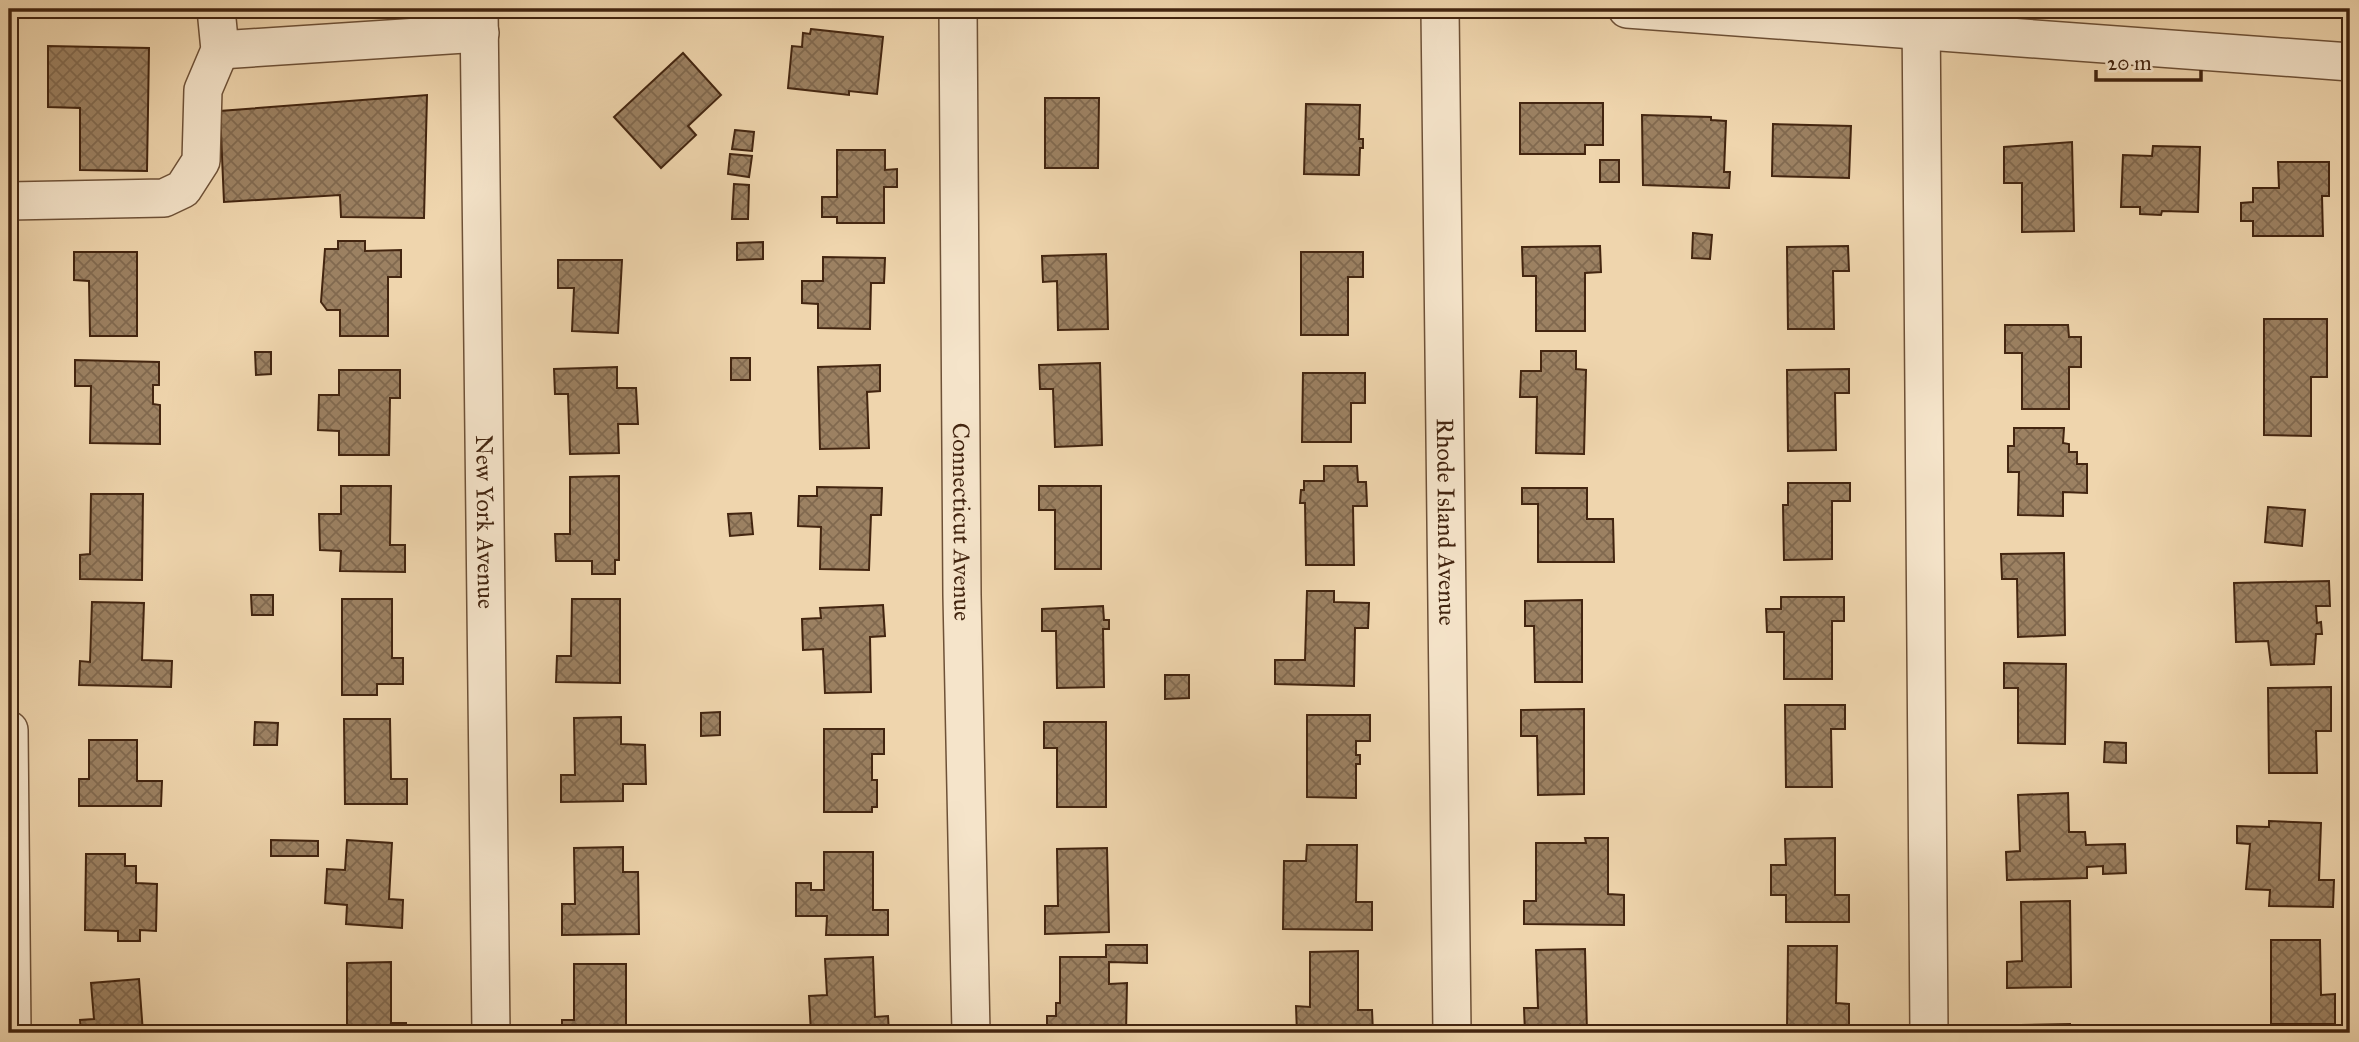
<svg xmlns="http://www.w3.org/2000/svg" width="2359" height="1042" font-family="'IM FELL Great Primer',serif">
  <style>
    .building { fill: url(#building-cross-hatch); stroke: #432510; stroke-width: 2 }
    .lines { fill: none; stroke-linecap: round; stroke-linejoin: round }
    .minor-casing { stroke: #6e5137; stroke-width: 40 }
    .minor { stroke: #f5e4ca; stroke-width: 37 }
    .labels { text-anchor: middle; stroke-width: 7; stroke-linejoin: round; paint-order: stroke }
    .street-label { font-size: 24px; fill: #432510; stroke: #f5e4ca }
  </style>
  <defs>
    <pattern id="building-cross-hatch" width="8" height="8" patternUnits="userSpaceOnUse" patternTransform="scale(1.75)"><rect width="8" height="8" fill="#9c8162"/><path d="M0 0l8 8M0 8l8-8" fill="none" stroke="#81694f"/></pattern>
  </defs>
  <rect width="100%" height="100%" fill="#efd5ad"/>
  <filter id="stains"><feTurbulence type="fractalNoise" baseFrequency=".00286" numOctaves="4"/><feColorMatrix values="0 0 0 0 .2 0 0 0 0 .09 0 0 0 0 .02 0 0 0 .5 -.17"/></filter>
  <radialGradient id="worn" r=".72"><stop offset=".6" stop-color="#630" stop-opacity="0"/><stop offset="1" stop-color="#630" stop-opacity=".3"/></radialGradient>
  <!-- building -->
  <g class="building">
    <path d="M811,29L883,37L877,94L849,91V95L788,88L792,46L802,47L803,33L810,34Z"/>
    <path d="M48,46L149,48L147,171L80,170V108L48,107Z"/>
    <path d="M683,53L721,95L688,126L696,135L661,168L614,117Z"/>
    <path d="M427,95L424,218L341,217L340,195L224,202L220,111Z"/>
    <path d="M1045,98H1099L1098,168H1045Z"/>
    <path d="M1520,103H1603V145H1585V154H1520Z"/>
    <path d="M1306,104L1360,105L1359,139H1363V148H1360L1359,175L1304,174Z"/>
    <path d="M1642,115L1711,117V120L1726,121L1724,172H1730L1729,188L1643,185Z"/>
    <path d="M1773,124L1851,126L1849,178L1772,176Z"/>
    <path d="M735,130L754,132L752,151L732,149Z"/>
    <path d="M2072,142L2074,231L2022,232V183H2004V147Z"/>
    <path d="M2153,146L2200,147L2198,212L2162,211L2161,215L2140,214V207H2121L2123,155L2152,156Z"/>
    <path d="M837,150H885V170L897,169V187H884V223H837V217H822V197H837Z"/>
    <path d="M730,154L752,156L749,177L728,174Z"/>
    <rect x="1600" y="160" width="19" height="22"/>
    <path d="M2278,162H2329V196H2322L2323,236H2253V221H2241V203L2253,202V188H2279Z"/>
    <path d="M734,184L749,185L748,219H732Z"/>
    <path d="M1693,233L1712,235L1710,259L1692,258Z"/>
    <path d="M338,241H365V251L401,250V277H388V336H340V310H327L321,302L325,249H338Z"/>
    <path d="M763,242V259L737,260V243Z"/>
    <path d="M1600,246L1601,272L1585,273V331H1536V276H1523L1522,247Z"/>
    <path d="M1848,246L1849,271H1833L1834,329H1788L1787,247Z"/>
    <path d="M74,252H137V336H90L89,281L74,280Z"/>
    <path d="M1301,252H1363V277H1348V335H1301Z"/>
    <path d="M1106,254L1108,329L1058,330L1057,281L1043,282L1042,256Z"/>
    <path d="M823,257L885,258L884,283H871L870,329L818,328V304L802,303V281H823Z"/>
    <path d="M558,260H622L618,333L572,331L574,288H558Z"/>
    <path d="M2264,319H2327V377H2311V436L2264,435Z"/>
    <path d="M2005,325H2068L2069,337H2081V367H2069V409H2022V353H2005Z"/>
    <path d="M1541,351H1576V369L1586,370L1584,454L1536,453L1537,397H1520L1521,371H1541Z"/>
    <path d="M255,352H271V374L256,375Z"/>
    <rect x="731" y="358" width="19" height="22"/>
    <path d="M75,360L159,362V385H153V404L160,405V444L90,443L91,386H75Z"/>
    <path d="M1100,363L1102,445L1055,447L1053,389H1040L1039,365Z"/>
    <path d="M880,365V391L867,392L869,448L820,449L818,367Z"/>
    <path d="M617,367V388H636L638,424H618L619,453L570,454L568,394H555L554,369Z"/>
    <path d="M1849,369V393H1835L1836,450L1788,451L1787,370Z"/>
    <path d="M339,370H400V398H390L389,455H339V431L318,430L319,395H339Z"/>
    <path d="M1303,373H1365V403H1351V442H1302Z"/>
    <path d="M2014,428H2064L2063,443L2069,444V452H2077V464H2087V493L2063,492V516L2018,515L2019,472H2008V446H2014Z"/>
    <path d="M1324,466H1357L1358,482H1366L1367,506H1353L1354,565H1306L1305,503H1300L1301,490H1304V481H1324Z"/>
    <path d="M619,476V560H615V574H592V561H556L555,534H570V477Z"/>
    <path d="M1788,483H1850V501H1832V559L1784,560L1783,505H1788Z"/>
    <path d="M341,486H391L390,545H405V572L340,571L341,551L320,550L319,514H341Z"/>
    <path d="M1039,486H1101V569H1055V510H1039Z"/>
    <path d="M817,487L882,488L881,515H871L869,570L820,569L821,527L798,526L799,496H817Z"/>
    <path d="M1522,488H1587V519H1613L1614,562H1538V504H1522Z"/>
    <path d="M91,494H143L142,580L80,579V555L90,554Z"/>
    <path d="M2268,507L2305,510L2302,546L2265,542Z"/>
    <path d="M751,513L753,534L730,536L728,514Z"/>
    <path d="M2064,553L2065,635L2018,637L2017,579H2002L2001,554Z"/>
    <path d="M2329,581L2330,606H2316L2317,623L2321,622L2322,634H2316L2314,664L2271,665L2268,641L2236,642L2234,583Z"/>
    <path d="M1307,591H1334V602L1369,603L1368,628H1355L1354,686L1275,684V660H1305Z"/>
    <path d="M251,595H273V615H252Z"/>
    <path d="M1781,597H1844V621H1832V679H1784V632H1767L1766,609H1781Z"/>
    <path d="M342,599H392V658H403V684H377V695H342Z"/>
    <path d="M572,599H620V683L556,682L557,656H571Z"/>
    <path d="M1582,600V682H1535L1534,626H1525V601Z"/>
    <path d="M92,602L144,603L142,660L172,661L171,687L79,685L80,661L90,662Z"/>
    <path d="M883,605L885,636L870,637L871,692L825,693L823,649L803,650L802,619L821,618L820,608Z"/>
    <path d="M1103,606L1104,620H1109V629H1103L1104,687L1057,688L1056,631H1042V609Z"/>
    <path d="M2004,663L2066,664L2065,744L2018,743V688H2004Z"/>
    <path d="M1165,675H1189V698L1165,699Z"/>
    <path d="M2331,687V731H2316L2317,773H2269L2268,688Z"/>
    <path d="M1785,705H1845V729H1831L1832,787H1786Z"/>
    <path d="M1584,709V794L1538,795L1537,736H1521V710Z"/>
    <path d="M720,712V735L701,736V713Z"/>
    <path d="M1307,715H1370V741H1356V755H1360V764H1356V798L1307,797Z"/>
    <path d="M621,717V744L645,745L646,784H623V801L561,802V775H575L574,718Z"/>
    <path d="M344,719H390L391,779H407V804H345Z"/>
    <path d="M255,722L278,723L277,745H254Z"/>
    <path d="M1044,722H1106V807H1057V748H1044Z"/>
    <path d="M824,729H884V754H872V780H877V807H872V812H824Z"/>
    <path d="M89,740H137V781H162L161,806H79V779H89Z"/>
    <path d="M2105,742L2126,743V763L2104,762Z"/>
    <path d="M2068,793L2069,832H2085L2086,845L2125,844L2126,873L2103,874V866L2087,867V878L2007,880L2006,852L2020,851L2018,795Z"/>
    <path d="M2269,821L2321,823L2319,880H2334L2333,907L2269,906L2270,890L2246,889L2250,844L2237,843V826L2269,827Z"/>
    <path d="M1585,838H1608V894L1624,895V925L1524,924V901H1536V843H1586Z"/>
    <path d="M1835,838V895H1849V922H1786V895H1771V865H1786L1785,839Z"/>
    <path d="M271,840L318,841V856H271Z"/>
    <path d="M347,840L392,843L389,899L403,900L402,928L346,924L347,905L325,903L327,869L345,870Z"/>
    <path d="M1307,845H1357L1356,902H1372V930L1283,929L1284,861H1306Z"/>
    <path d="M623,847V872H638L639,934L562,935V904H575L574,848Z"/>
    <path d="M1107,848L1109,932L1045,934V906H1058L1057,849Z"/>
    <path d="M824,852H873V910H888V935H826L827,916H796V883H811V890H824Z"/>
    <path d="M86,854H125V866H136V883L157,884L156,931L140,930V941H118V931L85,930Z"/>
    <path d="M2070,901L2071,987L2007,988V962L2022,961L2021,902Z"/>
    <path d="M2271,940H2320L2321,995L2335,994V1024H2271Z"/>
    <path d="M1106,945H1147V963L1109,962V984L1127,983L1126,1033H1047V1016H1056V1003H1060V957H1106Z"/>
    <path d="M1788,946H1837L1836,1003L1849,1004V1031L1787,1029Z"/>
    <path d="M1585,949L1587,1033H1525L1524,1008H1538L1536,950Z"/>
    <path d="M1358,951V1010H1372L1373,1033H1297L1296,1006L1310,1007V952Z"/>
    <path d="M873,957L875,1017L888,1016L889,1033H811L809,996L827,995L825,959Z"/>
    <path d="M391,962V1023H406V1033H347V963Z"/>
    <path d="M574,964H626V1033H562V1020H574Z"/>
    <path d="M139,979L143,1033H81L80,1020L94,1019L91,983Z"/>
    <path d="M2070,1024V1033H2021V1025Z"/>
  </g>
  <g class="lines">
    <defs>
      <g id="minor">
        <path id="s1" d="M479,9L491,1033"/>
        <path id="s2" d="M958,9L962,595L971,1033"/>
        <path id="s3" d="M1440,9L1452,1033"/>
        <path d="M1627,9L2350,62"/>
        <path d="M1921,9L1929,1033"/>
        <path d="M220,50L480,33"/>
        <path d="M9,201L164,198L183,189L201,161L203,90L220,50L216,9"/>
        <path d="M9,730L12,1033"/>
      </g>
    </defs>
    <!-- minor casing -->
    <use href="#minor" class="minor-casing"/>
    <!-- minor -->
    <use href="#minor" class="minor"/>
  </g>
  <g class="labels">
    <!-- street labels -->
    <g class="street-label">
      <text dy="8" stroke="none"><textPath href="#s1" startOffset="513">New York Avenue</textPath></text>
      <text dy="8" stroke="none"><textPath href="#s2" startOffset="513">Connecticut Avenue</textPath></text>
      <text dy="8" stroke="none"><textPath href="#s3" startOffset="513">Rhode Island Avenue</textPath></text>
    </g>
  </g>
  <!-- margin -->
  <rect width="2359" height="1042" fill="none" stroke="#efd5ad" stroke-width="35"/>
  <rect x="10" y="10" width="2338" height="1021" fill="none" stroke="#432510" stroke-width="3.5"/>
  <rect x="18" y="18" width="2324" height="1007" fill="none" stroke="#432510" stroke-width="2"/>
  <!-- scale -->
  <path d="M2096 70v10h105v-10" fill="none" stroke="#432510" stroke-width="3.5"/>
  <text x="2107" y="70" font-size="21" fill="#432510" stroke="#f5e4ca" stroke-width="5" paint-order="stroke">20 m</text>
  <rect width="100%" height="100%" filter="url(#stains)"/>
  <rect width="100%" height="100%" fill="url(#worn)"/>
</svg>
